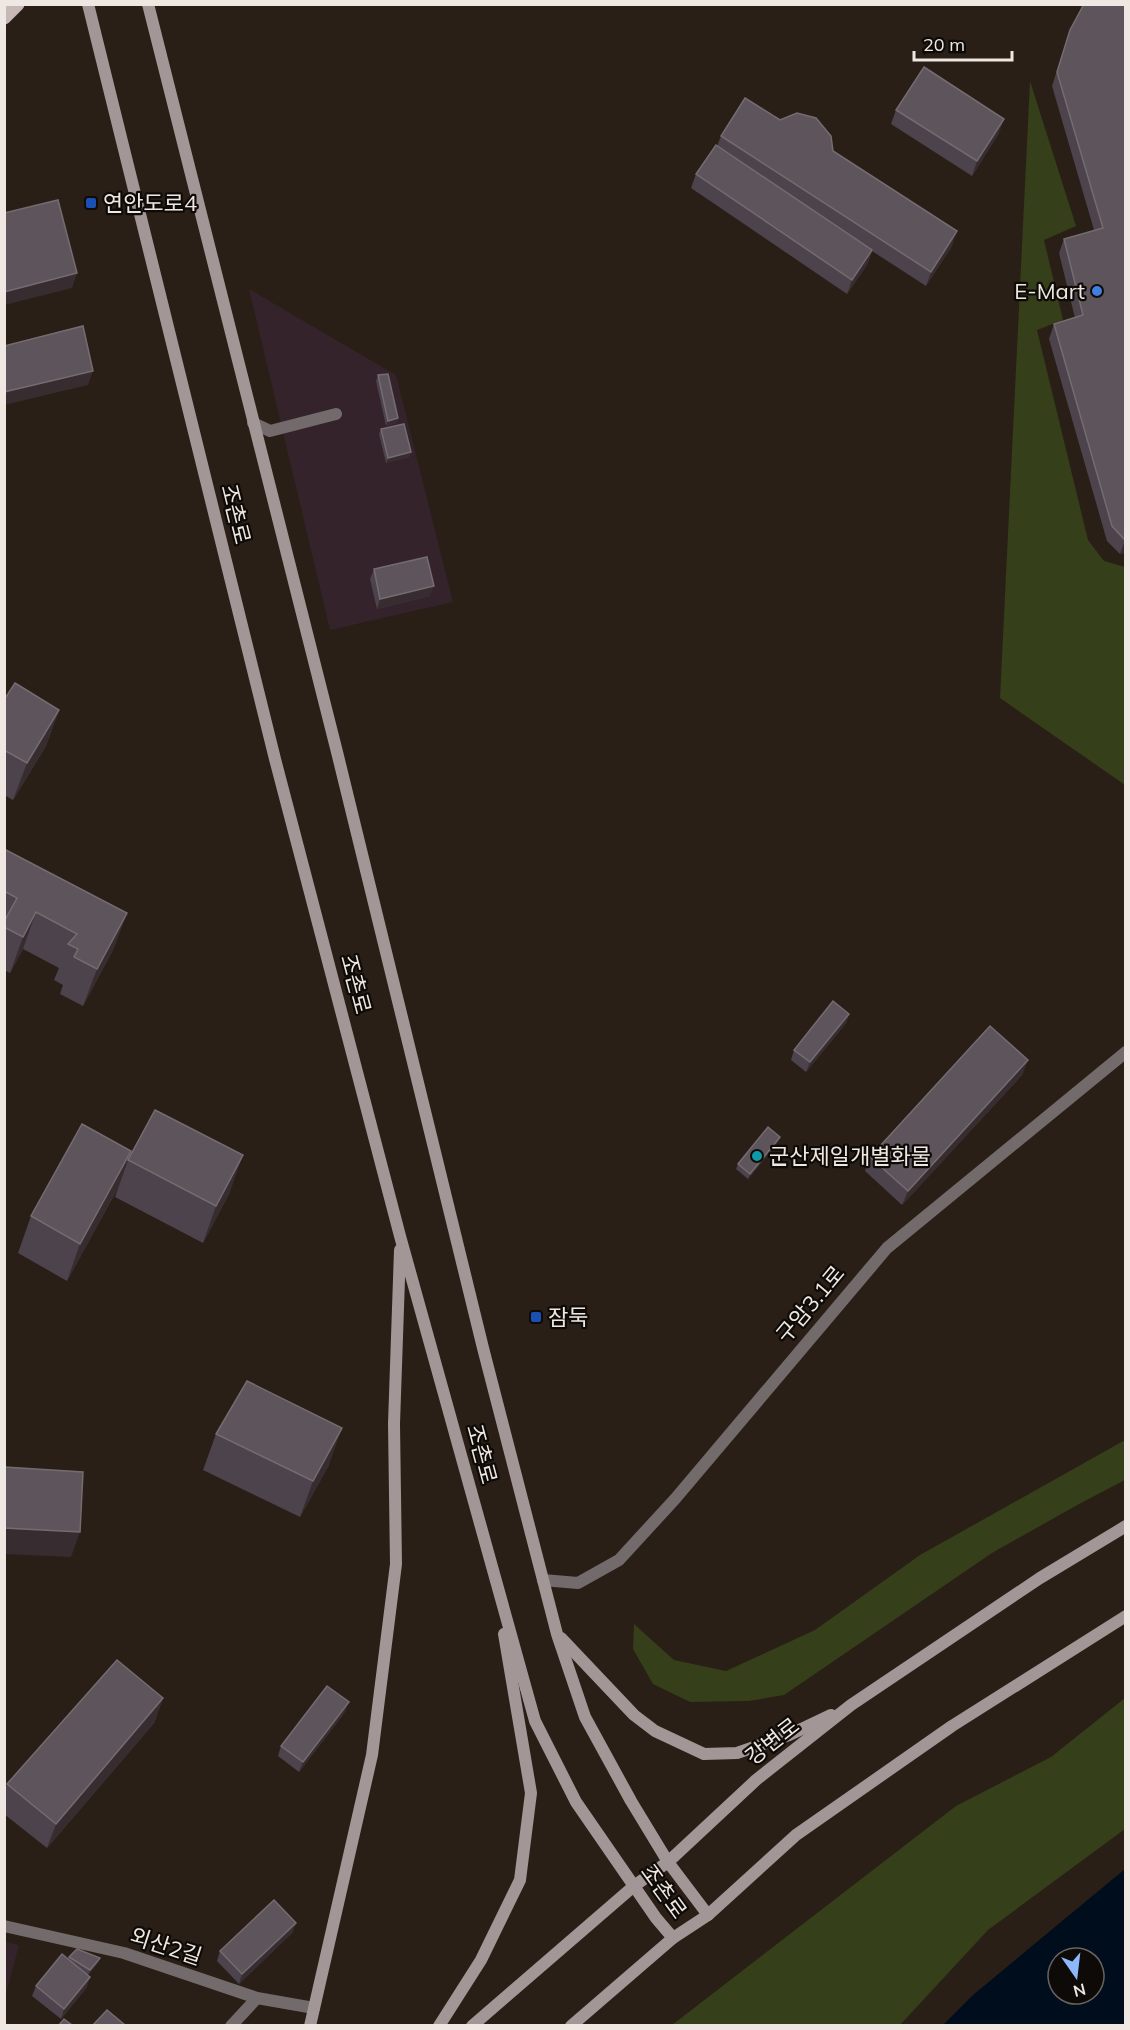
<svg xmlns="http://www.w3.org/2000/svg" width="1130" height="2030" font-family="Mulish,'Noto Sans KR',sans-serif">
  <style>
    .commercial { fill: #34232b }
    .green { fill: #353f19 }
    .water { fill: #000d1d; fill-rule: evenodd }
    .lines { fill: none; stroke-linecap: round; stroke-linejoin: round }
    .lane { stroke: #736b6b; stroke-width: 12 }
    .street { stroke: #736b6b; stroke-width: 12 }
    .secondary { stroke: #a29696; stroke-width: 12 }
    .primary { stroke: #c7b7b6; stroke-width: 15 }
    .wall { fill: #4c434c }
    .shaded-wall { fill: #372d30 }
    .building { fill: #5e555c; stroke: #746c71; stroke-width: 1.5 }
    .transit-dot { fill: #1a4fb4; stroke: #0e0a07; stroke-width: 2 }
    .shop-dot { fill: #3f7fe0; stroke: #0e0a07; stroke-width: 2 }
    .culture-dot { fill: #0f9aa8; stroke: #0e0a07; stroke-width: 2 }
    .labels { text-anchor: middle; stroke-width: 4.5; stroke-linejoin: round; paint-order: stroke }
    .poi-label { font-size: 22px; fill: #efe8e2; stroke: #0e0a07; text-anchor: start }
    .street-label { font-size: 22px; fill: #efe8e2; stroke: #0e0a07 }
  </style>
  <rect width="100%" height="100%" fill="#291f16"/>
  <!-- commercial -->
  <g class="commercial">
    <path d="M249,289L396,375L453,602L330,630Z"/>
    <path d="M5,1942L19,1945L5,1998L4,1942Z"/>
  </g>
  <!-- green -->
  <g class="green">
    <path d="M1030,81L1076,226L1044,240L1063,320L1037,330L1088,540L1104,561L1125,567V785L1000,698Z"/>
    <path d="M1125,1440V1480L1079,1504L992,1553L784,1695L749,1701L690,1702L653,1684L633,1649L634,1624L674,1660L726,1671L815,1630L920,1555Z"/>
    <path d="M1125,1698V1829L988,1930L900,2025H672L956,1806L1051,1757Z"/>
  </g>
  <!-- water -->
  <path class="water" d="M1125,1869V2025H943L973,1995ZM1058,1958H1094V1994H1058Z"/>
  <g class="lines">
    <!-- lane -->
    <g class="lane">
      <path d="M253,423L270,431L336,414"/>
      <path d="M543,1580L578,1583L619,1560L675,1499L887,1248L1126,1052"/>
    </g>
    <!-- street -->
    <g class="street">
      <path d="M4,1926L124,1953L257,1998L314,2008"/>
      <path d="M231,2026L257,1998"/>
    </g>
    <!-- secondary -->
    <g class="secondary">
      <path d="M88,4L275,759L400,1236L535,1721L576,1802L656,1918L673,1938"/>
      <path d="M148,4L337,752L483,1348L557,1634L585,1717L631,1801L668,1862L708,1915"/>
      <path d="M561,1638L634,1715L655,1731L704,1754L737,1753L789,1735L831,1715"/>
      <path d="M310,2026L372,1755L396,1564L394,1424L400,1250"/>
      <path d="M439,2026L481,1960L520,1880L531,1793L504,1634"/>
      <path d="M472,2026L634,1886L668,1862L756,1780L851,1705L1040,1578L1126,1526"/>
      <path d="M571,2026L673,1938L708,1915L796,1835L952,1726L1126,1616"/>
    </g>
    <!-- primary -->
    <path class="primary" d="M4,17L17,4"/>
  </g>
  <!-- wall -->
  <g class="wall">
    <path d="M1125,4V554H1120L1107,541L1049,339L1054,324L1075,318L1059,253L1064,239L1094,230L1052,86L1070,30Z"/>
    <path d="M896,110L999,133L972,176L891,124Z"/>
    <path d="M780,120L833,151L952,246L926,286L872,251L867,265L847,294L691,188L696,174L717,146L721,136Z"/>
    <path d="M378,375L398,418L396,423L386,426L376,381Z"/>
    <path d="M381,429L411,452L409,457L386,463L379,434Z"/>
    <path d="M374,569L430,596L377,609L370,579Z"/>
    <path d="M4,700L59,710L46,746L13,800L4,795Z"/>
    <path d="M4,849L127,913L113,950L83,1006L60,994L63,985L54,980L59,968L23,949L10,973L4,970Z"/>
    <path d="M849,1014L846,1023L806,1072L791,1060L794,1050Z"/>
    <path d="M1023,1074L902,1205L865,1171L870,1157Z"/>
    <path d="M780,1137L778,1142L748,1179L736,1169L738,1164Z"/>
    <path d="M131,1151L118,1188L67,1281L18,1253L31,1216Z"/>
    <path d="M128,1160L230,1192L203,1243L115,1197Z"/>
    <path d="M216,1434L329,1465L300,1517L203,1470Z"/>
    <path d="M163,1698L154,1723L47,1848L4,1814V1792L7,1784Z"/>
    <path d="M345,1712L299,1772L278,1756L281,1746Z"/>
    <path d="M296,1923L292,1933L239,1984L217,1961L220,1951Z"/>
    <path d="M69,1957L100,1958L98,1963L88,1975L87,1987L61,2019L32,1996L36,1986L68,1959Z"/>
  </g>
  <!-- shaded-wall -->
  <g class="shaded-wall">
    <path d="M1004,119L999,133L972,176L977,161Z"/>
    <path d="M957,231L952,246L926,286L931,272Z"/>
    <path d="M872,250L867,265L847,294L852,280Z"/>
    <path d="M77,273L72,288L4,305V292Z"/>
    <path d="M93,371L88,385L4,405V392Z"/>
    <path d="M398,418L396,423L386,426L388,421Z"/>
    <path d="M411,452L409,457L386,463L388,458Z"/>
    <path d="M1125,540V554H1120Z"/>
    <path d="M434,586L430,596L377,609L380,599Z"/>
    <path d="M59,710L46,746L13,800L27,763Z"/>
    <path d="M36,912L23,949L10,973L23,937Z"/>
    <path d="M127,913L113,950L83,1006L97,969Z"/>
    <path d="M849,1014L846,1023L806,1072L810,1062Z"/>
    <path d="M1028,1060L1023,1074L902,1205L908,1191Z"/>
    <path d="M780,1137L778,1142L748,1179L750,1174Z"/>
    <path d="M131,1151L118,1188L67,1281L80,1244Z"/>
    <path d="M243,1155L230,1192L203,1243L216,1206Z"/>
    <path d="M342,1428L329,1465L300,1517L313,1481Z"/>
    <path d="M4,1528L80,1532L71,1557L4,1554Z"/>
    <path d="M163,1698L154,1723L47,1848L56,1824Z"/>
    <path d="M349,1702L345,1712L299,1772L303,1762Z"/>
    <path d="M296,1923L292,1933L239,1984L242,1974Z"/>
    <path d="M100,1958L98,1963L88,1975L90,1970Z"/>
    <path d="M90,1977L87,1987L61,2019L64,2009Z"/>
  </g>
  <!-- building -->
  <g class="building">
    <path d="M1084,4H1125V540L1112,526L1054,324L1083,315L1064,239L1103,228L1057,72L1070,30Z"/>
    <path d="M924,67L1004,119L977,161L896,110Z"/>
    <path d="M745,98L780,120L797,113L816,118L831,136L833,151L957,231L931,272L721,136Z"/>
    <path d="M716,145L872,250L852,280L696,174Z"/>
    <path d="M58,200L77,273L4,292V213Z"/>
    <path d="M83,326L93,371L4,392V346Z"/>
    <path d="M388,374L398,418L388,421L378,375Z"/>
    <path d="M404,424L411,452L388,458L381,429Z"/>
    <path d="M427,557L434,586L380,599L374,569Z"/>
    <path d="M15,683L59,710L27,763L4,750V700Z"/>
    <path d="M4,849L127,913L97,969L74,957L78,949L68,944L77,934L36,912L23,937L4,927V922L17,898L4,891Z"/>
    <path d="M833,1001L849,1014L810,1062L794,1050Z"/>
    <path d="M990,1026L1028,1060L908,1191L870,1157Z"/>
    <path d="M155,1110L243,1155L216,1206L128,1160Z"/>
    <path d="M82,1124L131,1151L80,1244L31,1216Z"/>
    <path d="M768,1127L780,1137L750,1174L738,1164Z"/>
    <path d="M247,1381L342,1428L313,1481L216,1434Z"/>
    <path d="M4,1467L83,1472L80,1532L4,1528Z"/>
    <path d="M117,1660L163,1698L56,1824L7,1784Z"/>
    <path d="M327,1686L349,1702L303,1762L281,1746Z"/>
    <path d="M274,1900L296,1923L242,1974L220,1951Z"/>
    <path d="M77,1949L100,1958L90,1970L69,1957Z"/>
    <path d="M62,1954L90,1977L64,2009L36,1986Z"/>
    <path d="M107,2010L125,2025H93Z"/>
    <path d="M64,2019L72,2025H59Z"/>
  </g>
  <!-- markers -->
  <g class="transit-dot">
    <rect x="85" y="197" width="12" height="12" rx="3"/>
    <rect x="530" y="1311" width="12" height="12" rx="3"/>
  </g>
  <circle class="shop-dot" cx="1097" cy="291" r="6"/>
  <circle class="culture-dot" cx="757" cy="1156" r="6"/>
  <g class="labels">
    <!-- poi labels -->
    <g class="poi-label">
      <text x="103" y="211">연안도로4</text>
      <text x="1085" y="299" text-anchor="end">E-Mart</text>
      <text x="769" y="1164">군산제일개별화물</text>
      <text x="548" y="1325">잠둑</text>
    </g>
    <!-- street labels -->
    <g class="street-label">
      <text transform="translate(236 514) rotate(76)" y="8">조촌로</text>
      <text transform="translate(356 984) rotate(75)" y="8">조촌로</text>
      <text transform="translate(810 1304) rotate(-50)" y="8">구암3.1로</text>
      <text transform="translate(482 1454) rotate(75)" y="8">조촌로</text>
      <text transform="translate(772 1741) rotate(-38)" y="8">강변로</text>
      <text transform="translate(664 1891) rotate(54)" y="8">조촌로</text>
      <text transform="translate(166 1946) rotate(18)" y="8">외산2길</text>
    </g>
  </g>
  <!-- border -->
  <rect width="1130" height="2030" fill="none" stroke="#efe8e2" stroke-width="12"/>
  <!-- north arrow -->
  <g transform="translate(1076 1976) rotate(166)"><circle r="28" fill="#0e0a07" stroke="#68635f" stroke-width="1.5"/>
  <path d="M0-4.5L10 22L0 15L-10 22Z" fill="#8db9fc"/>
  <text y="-9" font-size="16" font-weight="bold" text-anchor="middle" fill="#efe8e2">N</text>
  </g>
  <!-- scale -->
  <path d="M914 51v9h98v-9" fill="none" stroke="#efe8e2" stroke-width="3"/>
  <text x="923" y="51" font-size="18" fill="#efe8e2" stroke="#0e0a07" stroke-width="4.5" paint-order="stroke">20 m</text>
</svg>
